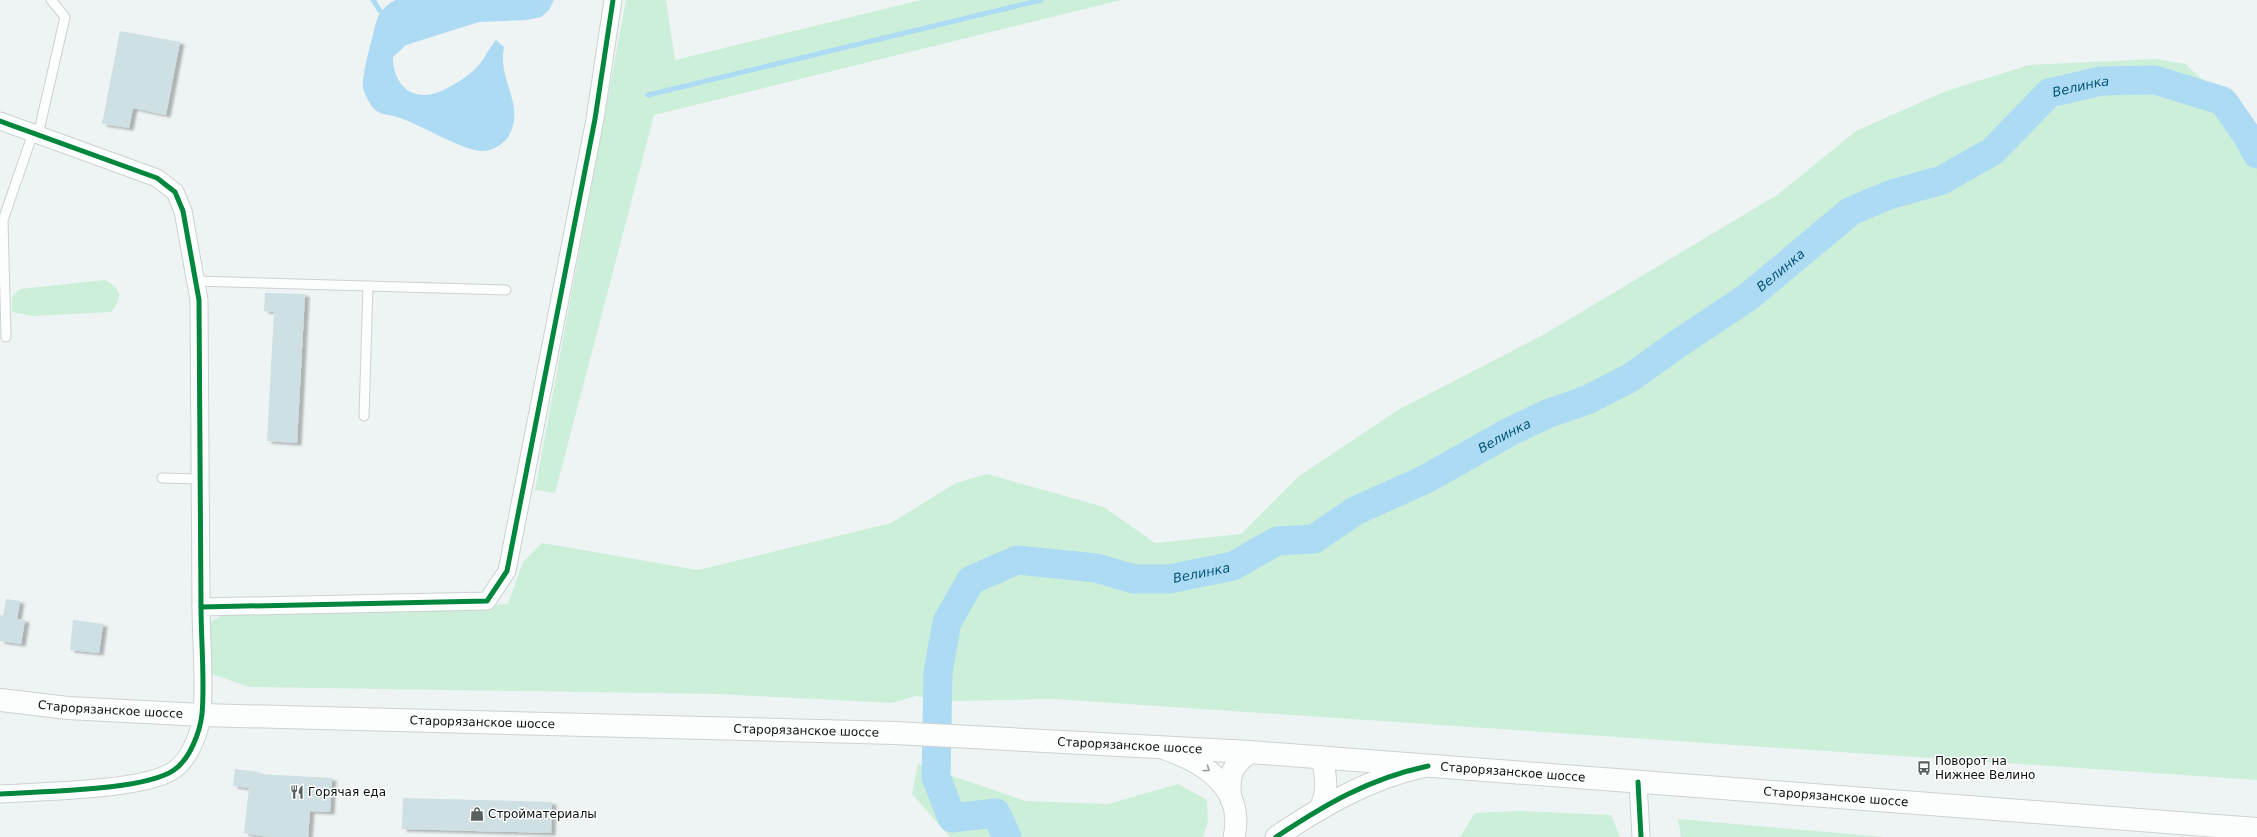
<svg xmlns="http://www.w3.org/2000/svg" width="2257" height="837" font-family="'DejaVu Sans',sans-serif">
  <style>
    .green { fill: #ccefda }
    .water { fill: #aedbf4 }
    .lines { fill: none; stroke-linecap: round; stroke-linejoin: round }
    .stream { stroke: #aedbf4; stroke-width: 5 }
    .river { stroke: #aedbf4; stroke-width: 29 }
    .building { fill: #cee0e4; filter: url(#shadow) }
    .service-casing { stroke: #cdd1d1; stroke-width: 11 }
    .minor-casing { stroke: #cdd1d1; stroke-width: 19 }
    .tertiary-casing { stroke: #cdd1d1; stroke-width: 23 }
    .secondary-casing { stroke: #cdd1d1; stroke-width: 24 }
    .service { stroke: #fcfdfd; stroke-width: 9 }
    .minor { stroke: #fcfdfd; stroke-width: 17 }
    .tertiary { stroke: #fcfdfd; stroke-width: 21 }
    .secondary { stroke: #fcfdfd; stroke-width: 22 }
    .cycleway-casing { stroke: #fff; stroke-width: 8 }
    .cycleway { stroke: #00873e; stroke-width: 5 }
    .oneway { stroke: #9c9e9e }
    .labels { text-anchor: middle; stroke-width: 3; stroke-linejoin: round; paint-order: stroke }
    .street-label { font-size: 12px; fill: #0b1010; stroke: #fff }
    .poi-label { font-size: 12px; fill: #0b1010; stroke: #fff; text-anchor: start }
    .water-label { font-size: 13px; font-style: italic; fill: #045578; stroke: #fff }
  </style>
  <defs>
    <filter id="shadow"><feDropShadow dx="4.5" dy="2.5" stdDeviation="1" flood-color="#0004"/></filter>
  </defs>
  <rect width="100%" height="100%" fill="#eef4f4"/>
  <!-- green -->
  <g class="green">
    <path d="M626,0H666L675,60L921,0H1121L654,115L555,493L535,490Z"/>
    <path d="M2156,59L2185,64L2257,129V780L1054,699L950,701L916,696L892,703L718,694L249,687L212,674L206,659L203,626L226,613L508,604L523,562L542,543L698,570L891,523L956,483L987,474L1104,507L1155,543L1241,534L1299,476L1398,410L1543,335L1777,195L1856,131L1946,91L2029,65Z"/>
    <path d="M105,280C121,289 124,297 111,312L33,316L12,312V297L20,289Z"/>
    <path d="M918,764L1025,801L1108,804L1178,784L1207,800L1208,822L1203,837H950L912,794Z"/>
    <path d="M1521,811L1611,815L1620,837H1460L1475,813Z"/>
    <path d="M1678,819L1884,837H1681Z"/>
  </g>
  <!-- water -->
  <path class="water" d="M395,0H554L549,10L541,17L527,20L479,22L406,45L393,57C393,77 403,95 425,95C440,95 463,80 474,70C484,61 488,49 496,40L504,47C497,81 527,106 508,137C503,145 491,151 482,151C463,151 420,124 397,117C387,114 377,115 371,105C368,100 364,93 363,88C362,79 368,52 371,43C377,21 375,12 395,0Z"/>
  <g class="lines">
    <!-- stream -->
    <g class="stream">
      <path d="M373,0L380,11"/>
      <path d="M648,95L1041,0"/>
    </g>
    <!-- river -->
    <path class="river" id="s1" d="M1007,837L996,813L952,818L936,777L938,673L947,622L971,580L1017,560L1096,568L1134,579H1169L1233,566L1277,541L1314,539L1355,511L1426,479L1511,431L1547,414L1587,400L1630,378L1676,345L1748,297L1851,211L1889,195L1942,180L1993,151L2049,93L2101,81L2155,80L2223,101L2248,137L2257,154"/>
  </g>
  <!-- building -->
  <g class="building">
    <path d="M120,31L180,42L166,115L133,108L129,128L102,124Z"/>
    <path d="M265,293L305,294L297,443L267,441L274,312L264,311Z"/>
    <path d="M6,599L20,601L17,619L25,620L21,644L0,641V615L3,616Z"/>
    <path d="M73,620L103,624L99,653L70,650Z"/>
    <path d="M235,769L258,772V774L332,778L330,812L310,811L308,837H269L244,833L249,788L233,786Z"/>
    <path d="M403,798L552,802L551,833L402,829Z"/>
  </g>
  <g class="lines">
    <defs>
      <g id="service">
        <path d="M38,135L65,17L51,0"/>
        <path d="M195,281L506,290"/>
        <path d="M6,337L3,220L33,133"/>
        <path d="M364,416L368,286"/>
        <path d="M162,478L199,479"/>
      </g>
      <g id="minor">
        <path d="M0,121L157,178L175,192L183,211L199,300L201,607"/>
        <path d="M1638,782L1641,837"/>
        <path d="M0,794C40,791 144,791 174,770C190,759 200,732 202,714C205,682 201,640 201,607L487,601L507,571L595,119L613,0"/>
      </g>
      <g id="tertiary">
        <path d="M1165,749C1205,763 1245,788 1234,837"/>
        <path d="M1231,799C1228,775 1231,767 1250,752"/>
        <path d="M1319,810C1329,792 1326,777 1322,757"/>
        <path d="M1276,837C1322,806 1368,779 1422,767"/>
      </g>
      <g id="secondary">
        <path id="s2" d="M0,700L68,708L202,715L895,733L1250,752L2257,829"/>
      </g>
    </defs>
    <!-- service casing -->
    <use href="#service" class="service-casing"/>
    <!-- minor casing -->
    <use href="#minor" class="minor-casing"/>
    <!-- tertiary casing -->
    <use href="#tertiary" class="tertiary-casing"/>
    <!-- secondary casing -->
    <use href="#secondary" class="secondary-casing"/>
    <!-- service -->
    <use href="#service" class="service"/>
    <!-- minor -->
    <use href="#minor" class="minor"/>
    <!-- tertiary -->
    <use href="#tertiary" class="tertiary"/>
    <!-- secondary -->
    <use href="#secondary" class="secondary"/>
    <defs>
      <g id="cycleway">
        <path d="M0,121L157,178L175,192L183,211L199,300L201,607"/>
        <path d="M1638,782L1641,837"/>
        <path d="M0,794C40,791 144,791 174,770C190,759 200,732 202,714C205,682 201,640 201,607L487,601L507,571L595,119L613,0"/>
        <path d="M1276,837C1326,804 1368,779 1428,766"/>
      </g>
    </defs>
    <!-- cycleway casing -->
    <use href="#cycleway" class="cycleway-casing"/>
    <!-- cycleway -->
    <use href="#cycleway" class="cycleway"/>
  </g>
  <!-- one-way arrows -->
  <defs><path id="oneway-chevron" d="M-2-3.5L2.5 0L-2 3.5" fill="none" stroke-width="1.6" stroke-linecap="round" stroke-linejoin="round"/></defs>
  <use class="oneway" href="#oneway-chevron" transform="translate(1207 769) rotate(36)"/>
  <!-- icons -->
  <defs>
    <symbol id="bus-bare" viewBox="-9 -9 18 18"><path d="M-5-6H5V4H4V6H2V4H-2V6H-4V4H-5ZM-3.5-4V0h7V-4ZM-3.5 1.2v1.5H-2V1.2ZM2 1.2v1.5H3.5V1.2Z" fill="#5a6060" stroke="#fff" stroke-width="2.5" paint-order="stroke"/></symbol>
    <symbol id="restaurant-bare" viewBox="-9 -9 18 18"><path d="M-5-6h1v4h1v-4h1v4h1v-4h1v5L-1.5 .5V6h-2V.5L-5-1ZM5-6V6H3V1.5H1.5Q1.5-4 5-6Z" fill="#5a6060" stroke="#fff" stroke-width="2.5" paint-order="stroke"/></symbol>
    <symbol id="shop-bare" viewBox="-9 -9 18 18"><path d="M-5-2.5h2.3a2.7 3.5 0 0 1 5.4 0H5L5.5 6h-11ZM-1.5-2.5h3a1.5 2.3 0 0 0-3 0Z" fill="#5a6060" stroke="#fff" stroke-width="2.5" paint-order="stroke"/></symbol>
  </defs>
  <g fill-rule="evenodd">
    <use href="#bus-bare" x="1914" y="758" width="20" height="20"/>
    <use href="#restaurant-bare" x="287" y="782" width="20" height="20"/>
    <use href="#shop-bare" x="467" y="804" width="20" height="20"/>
  </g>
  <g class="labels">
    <!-- street labels -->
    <g class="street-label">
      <text dy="4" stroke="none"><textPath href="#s2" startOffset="111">Старорязанское шоссе</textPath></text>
      <text dy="4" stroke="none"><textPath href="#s2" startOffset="483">Старорязанское шоссе</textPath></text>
      <text dy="4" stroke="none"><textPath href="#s2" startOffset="807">Старорязанское шоссе</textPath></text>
      <text dy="4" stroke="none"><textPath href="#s2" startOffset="1131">Старорязанское шоссе</textPath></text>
      <text dy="4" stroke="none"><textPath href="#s2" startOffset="1515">Старорязанское шоссе</textPath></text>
      <text dy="4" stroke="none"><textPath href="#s2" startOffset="1839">Старорязанское шоссе</textPath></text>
    </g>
    <!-- poi labels -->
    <g class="poi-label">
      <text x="1935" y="765">Поворот на<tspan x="1935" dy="14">Нижнее Велино</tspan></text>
      <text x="308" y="796">Горячая еда</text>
      <text x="488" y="818">Стройматериалы</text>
    </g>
    <!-- water labels -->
    <g class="water-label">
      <text dy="5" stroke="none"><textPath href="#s1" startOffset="1577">Велинка</textPath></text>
      <text dy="5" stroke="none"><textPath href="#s1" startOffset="1217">Велинка</textPath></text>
      <text dy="5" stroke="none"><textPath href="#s1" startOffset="893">Велинка</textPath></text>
      <text dy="5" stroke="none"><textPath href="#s1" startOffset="556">Велинка</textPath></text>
    </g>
  </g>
</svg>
